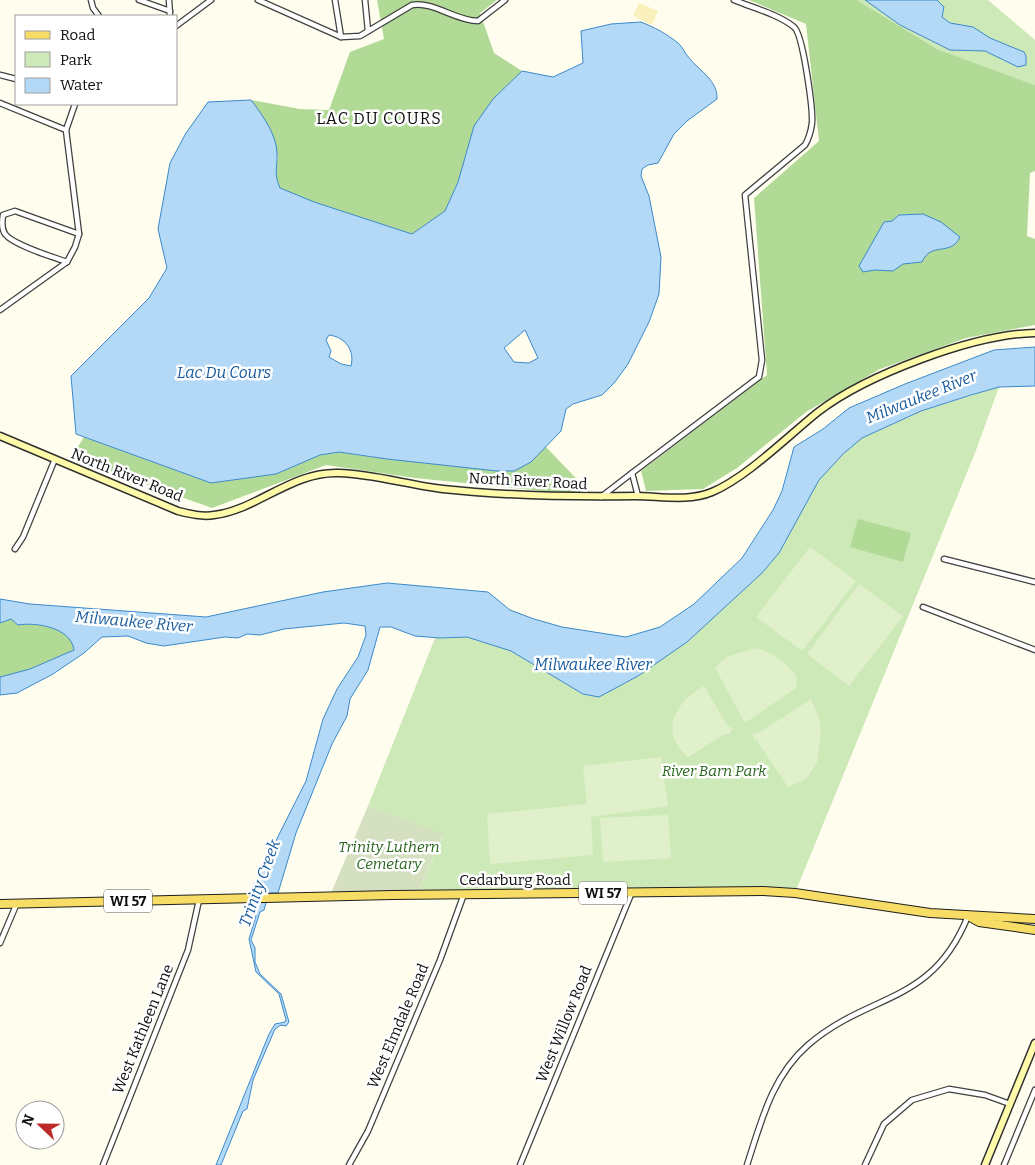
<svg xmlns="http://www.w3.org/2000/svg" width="1035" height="1165" font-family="Bitter,serif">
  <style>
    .green { fill: #cee9b8 }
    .forest { fill: #b1da97 }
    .sand { fill: #faf0bb }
    .cemetery { fill: #d4e0c0 }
    .pitch { fill: #e0f0ca }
    .water { fill: #b3d9f6; stroke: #3b89cc; fill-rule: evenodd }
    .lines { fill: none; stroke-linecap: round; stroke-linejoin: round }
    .street-casing { stroke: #404040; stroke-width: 7 }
    .secondary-casing { stroke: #2f2f2f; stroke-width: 9 }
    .primary-casing { stroke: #1e1e1e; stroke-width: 10 }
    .street { stroke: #fff; stroke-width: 4.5 }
    .secondary { stroke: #fefaaa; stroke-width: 6 }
    .primary { stroke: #f7dd66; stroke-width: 8 }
    .labels { text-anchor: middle; stroke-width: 5; stroke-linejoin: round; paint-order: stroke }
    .shield { fill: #fff; stroke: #565656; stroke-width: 1 }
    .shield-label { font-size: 14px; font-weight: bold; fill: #0d0d0d }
    .street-label { font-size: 15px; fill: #0d0d0d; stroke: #fff }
    .park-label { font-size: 15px; font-style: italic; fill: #28651e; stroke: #fff }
    .neighbourhood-label { font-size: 16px; letter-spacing: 1px; fill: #0d0d0d; stroke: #fff }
    .water-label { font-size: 16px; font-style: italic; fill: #175b9f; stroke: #fff }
  </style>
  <rect width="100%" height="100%" fill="#fffdee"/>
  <!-- green -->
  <g class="green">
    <path d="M857,0H988L1035,40V85L937,49Z"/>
    <path d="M999,387L975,453L795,893L417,895L443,835L368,806L435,638L467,637L511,651L583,694L599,697L638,676L687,642L762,573L779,553L819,480L842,454L862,438L921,411Z"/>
  </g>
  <!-- forest -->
  <g class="forest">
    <path d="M377,0H497L480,13L494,53L522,71L493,99L445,211L412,234L314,202L280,188L275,175L278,156L251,100L300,109L329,110L350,52L384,39Z"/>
    <path d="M749,0H857L937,49L1035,85V171L1030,173L1027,236L1035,239V325L966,338L880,369L806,412L737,468L703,489L646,491L641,471L767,375L754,198L819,141L806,24Z"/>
    <path d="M84,437L211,483L276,474L320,455L339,452L387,459L497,471L531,462L545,446L593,496L415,478L326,465L212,508L71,458Z"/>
    <path d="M858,519L911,533L903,562L850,547Z"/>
    <path d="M11,619L18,625C36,622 71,627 74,650L30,669L0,677V623Z"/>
  </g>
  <!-- sand -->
  <path class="sand" d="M639,3L658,11L652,25L633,16Z"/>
  <!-- cemetery -->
  <path class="cemetery" d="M368,806L443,834L417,895L329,898Z"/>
  <!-- pitch -->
  <g class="pitch">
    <path d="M810,547L856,581L802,651L756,617Z"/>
    <path d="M859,584L903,616L849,686L807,654Z"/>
    <path d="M755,648C773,653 787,661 797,678L796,688L745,723L715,668L726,657Z"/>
    <path d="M704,686L727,725L733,729L729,734H725L688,757C658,731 676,702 704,686Z"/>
    <path d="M811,699L820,721L821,734L817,762L806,779L788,787L757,741L754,740L753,734L760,732Z"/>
    <path d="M661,757L668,806L591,817L593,855L490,864L487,814L587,804L583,766Z"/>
    <path d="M668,815L671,858L603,862L600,818Z"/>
  </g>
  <!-- water -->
  <g class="water">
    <path d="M865,0H937L944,7L942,17L950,23L973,27L990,38L1024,52L1026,56V65L1018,67L985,51L950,50L900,25Z"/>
    <path d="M641,22C654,27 667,34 678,43C683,47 685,54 690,59C700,71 718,81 717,99L687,121L674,134L658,163L648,165L642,169L641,176L649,196L661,257L659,294L649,322L628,364L615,382L602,395L573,404L566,409L561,431L531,462L514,471H497L387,459L339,452L320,455L276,474L211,483L76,434L71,376L149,298L167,268L158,229L170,163L186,133L208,102L251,100C263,116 278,136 277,157C277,171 274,174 280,188L314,202L412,234L445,211L458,182L474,126L493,99L522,71L553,77L583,63L581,31L611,24ZM525,330L538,358L529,363L514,362L504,348ZM329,335C345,337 355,350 351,366L341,364L329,357L331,351L326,340Z"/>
    <path d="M923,214L941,222L960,237C951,257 931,241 922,262L903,264L893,271L875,270L863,272L859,266L884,222L892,221L899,215Z"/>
    <path d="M1035,347V386L999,387L971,395L921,411L862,438L843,454L819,480L779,553L762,573L687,642L638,676L599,697L583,694L511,651L467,637L440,638L415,636L391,627H380L368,670L350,699L347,716L332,744L296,833L278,893H269L264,910L260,912L251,940L255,948V962L260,974L281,994L289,1022L286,1026L281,1025L275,1029L253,1080L247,1109L243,1111L221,1165H216L269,1034L275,1024L285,1022L286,1020L279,994L256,972L249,939L256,916L254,911L263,893L250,892L306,781L323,719L337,689L358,657L366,635L365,626L344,623L284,629L260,635L247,634L238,638L225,637L164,646L146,643L128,636L102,637L84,653L53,674L17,693L0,695V677L30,669L74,650C71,627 35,622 18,625L11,619L0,623V599L30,604L206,617L323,592L387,583L488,592L510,610L534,619L562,627L626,637L660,627L694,604L742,558L773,510L782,491L794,447L823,429L849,408L905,384L994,350Z"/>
  </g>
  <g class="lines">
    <defs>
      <g id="street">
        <path d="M91,0L93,8L99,16"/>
        <path d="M139,0L170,11"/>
        <path d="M169,0L170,16"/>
        <path d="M258,0L341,37L360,36L412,5C433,1 456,21 478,21L505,0"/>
        <path d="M335,0L341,37"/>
        <path d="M365,0L368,31"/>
        <path d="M176,26L211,0"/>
        <path d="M0,75L16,79"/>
        <path d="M0,103L66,130"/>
        <path d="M67,262C53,257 13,245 5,234C1,228 2,221 3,215L15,211L79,234"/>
        <path d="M0,310L67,262L75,247L79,234L66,130L75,104"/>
        <path d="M638,496L632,473L759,377L762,360L745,195L805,145C809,138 811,131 812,123C813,109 803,34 794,27C778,14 753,8 734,0"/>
        <path d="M601,497L632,473"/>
        <path d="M15,549L23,537L55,459"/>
        <path d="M944,559L1035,582"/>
        <path d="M923,607L1035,650"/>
        <path d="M0,943L17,903"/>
        <path d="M103,1165L188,950L199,900"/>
        <path d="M349,1165L368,1131L440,960L464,894"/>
        <path d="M520,1165L632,892"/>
        <path d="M747,1165C761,1122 772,1076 808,1045C869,992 932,1006 968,916"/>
        <path d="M865,1165L884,1124L912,1100L949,1089L985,1095L1010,1104"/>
        <path d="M1004,1165L1035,1090"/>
      </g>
      <g id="secondary">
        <path d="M0,436L178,511C190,514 202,517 214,515C257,510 292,471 339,473C374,474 408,485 443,489C507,496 571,497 635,496C660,496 688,502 712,492C746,478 788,436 818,412C866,375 974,334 1035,333"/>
        <path d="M985,1165L1035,1043"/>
      </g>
      <g id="primary">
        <path d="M0,904L392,895L763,891L795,893L930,913L1035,919"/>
        <path d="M970,917L979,922L1035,930"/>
      </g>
    </defs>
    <!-- street casing -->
    <use href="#street" class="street-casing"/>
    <!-- secondary casing -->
    <use href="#secondary" class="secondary-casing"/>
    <!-- primary casing -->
    <use href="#primary" class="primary-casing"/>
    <!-- street -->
    <use href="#street" class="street"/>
    <!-- secondary -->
    <use href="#secondary" class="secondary"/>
    <!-- primary -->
    <use href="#primary" class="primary"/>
  </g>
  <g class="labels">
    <!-- shield labels -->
    <g class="shield">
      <rect x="579" y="881.5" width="48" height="23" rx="4"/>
      <rect x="104" y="889.5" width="48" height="23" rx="4"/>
    </g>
    <g class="shield-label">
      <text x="603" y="898">WI 57</text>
      <text x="128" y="906">WI 57</text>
    </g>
    <!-- street labels -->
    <g class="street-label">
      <text transform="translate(127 475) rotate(22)" y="5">North River Road</text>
      <text transform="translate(528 481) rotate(3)" y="5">North River Road</text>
      <text x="515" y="885">Cedarburg Road</text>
      <text transform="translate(564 1024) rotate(-68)" y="5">West Willow Road</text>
      <text transform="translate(398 1026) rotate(-67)" y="5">West Elmdale Road</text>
      <text transform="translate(143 1029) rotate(-68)" y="5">West Kathleen Lane</text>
    </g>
    <!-- park labels -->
    <g class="park-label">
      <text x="714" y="776">River Barn Park</text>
      <text x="389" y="852">Trinity Luthern<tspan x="389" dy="17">Cemetary</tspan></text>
    </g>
    <!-- neighbourhood labels -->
    <g class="neighbourhood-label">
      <text x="379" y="124">LAC DU COURS</text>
    </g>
    <!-- water labels -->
    <g class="water-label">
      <text x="224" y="378">Lac Du Cours</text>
      <text transform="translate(921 396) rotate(-22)" y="6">Milwaukee River</text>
      <text transform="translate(134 621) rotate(5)" y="6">Milwaukee River</text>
      <text x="593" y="670">Milwaukee River</text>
      <text transform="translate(259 883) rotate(-70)" y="6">Trinity Creek</text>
    </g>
  </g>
  <!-- legend -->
  <rect x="15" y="15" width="162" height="90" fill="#ffffff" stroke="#9e9e9e"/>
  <rect x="25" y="31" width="25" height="8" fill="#f7dd66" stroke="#9e9e9e"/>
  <text x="60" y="40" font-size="15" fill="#0d0d0d">Road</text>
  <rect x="25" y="52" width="25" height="15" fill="#cee9b8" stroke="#9e9e9e"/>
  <text x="60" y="65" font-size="15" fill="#0d0d0d">Park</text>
  <rect x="25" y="78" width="25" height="15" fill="#b3d9f6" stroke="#9e9e9e"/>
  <text x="60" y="90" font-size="15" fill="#0d0d0d">Water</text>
  <!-- north arrow -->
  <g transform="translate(40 1125) rotate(292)"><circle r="24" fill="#ffffff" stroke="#9e9e9e"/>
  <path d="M0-4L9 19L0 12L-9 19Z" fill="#bd2926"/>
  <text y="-8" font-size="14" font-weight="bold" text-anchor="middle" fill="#0d0d0d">N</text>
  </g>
</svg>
